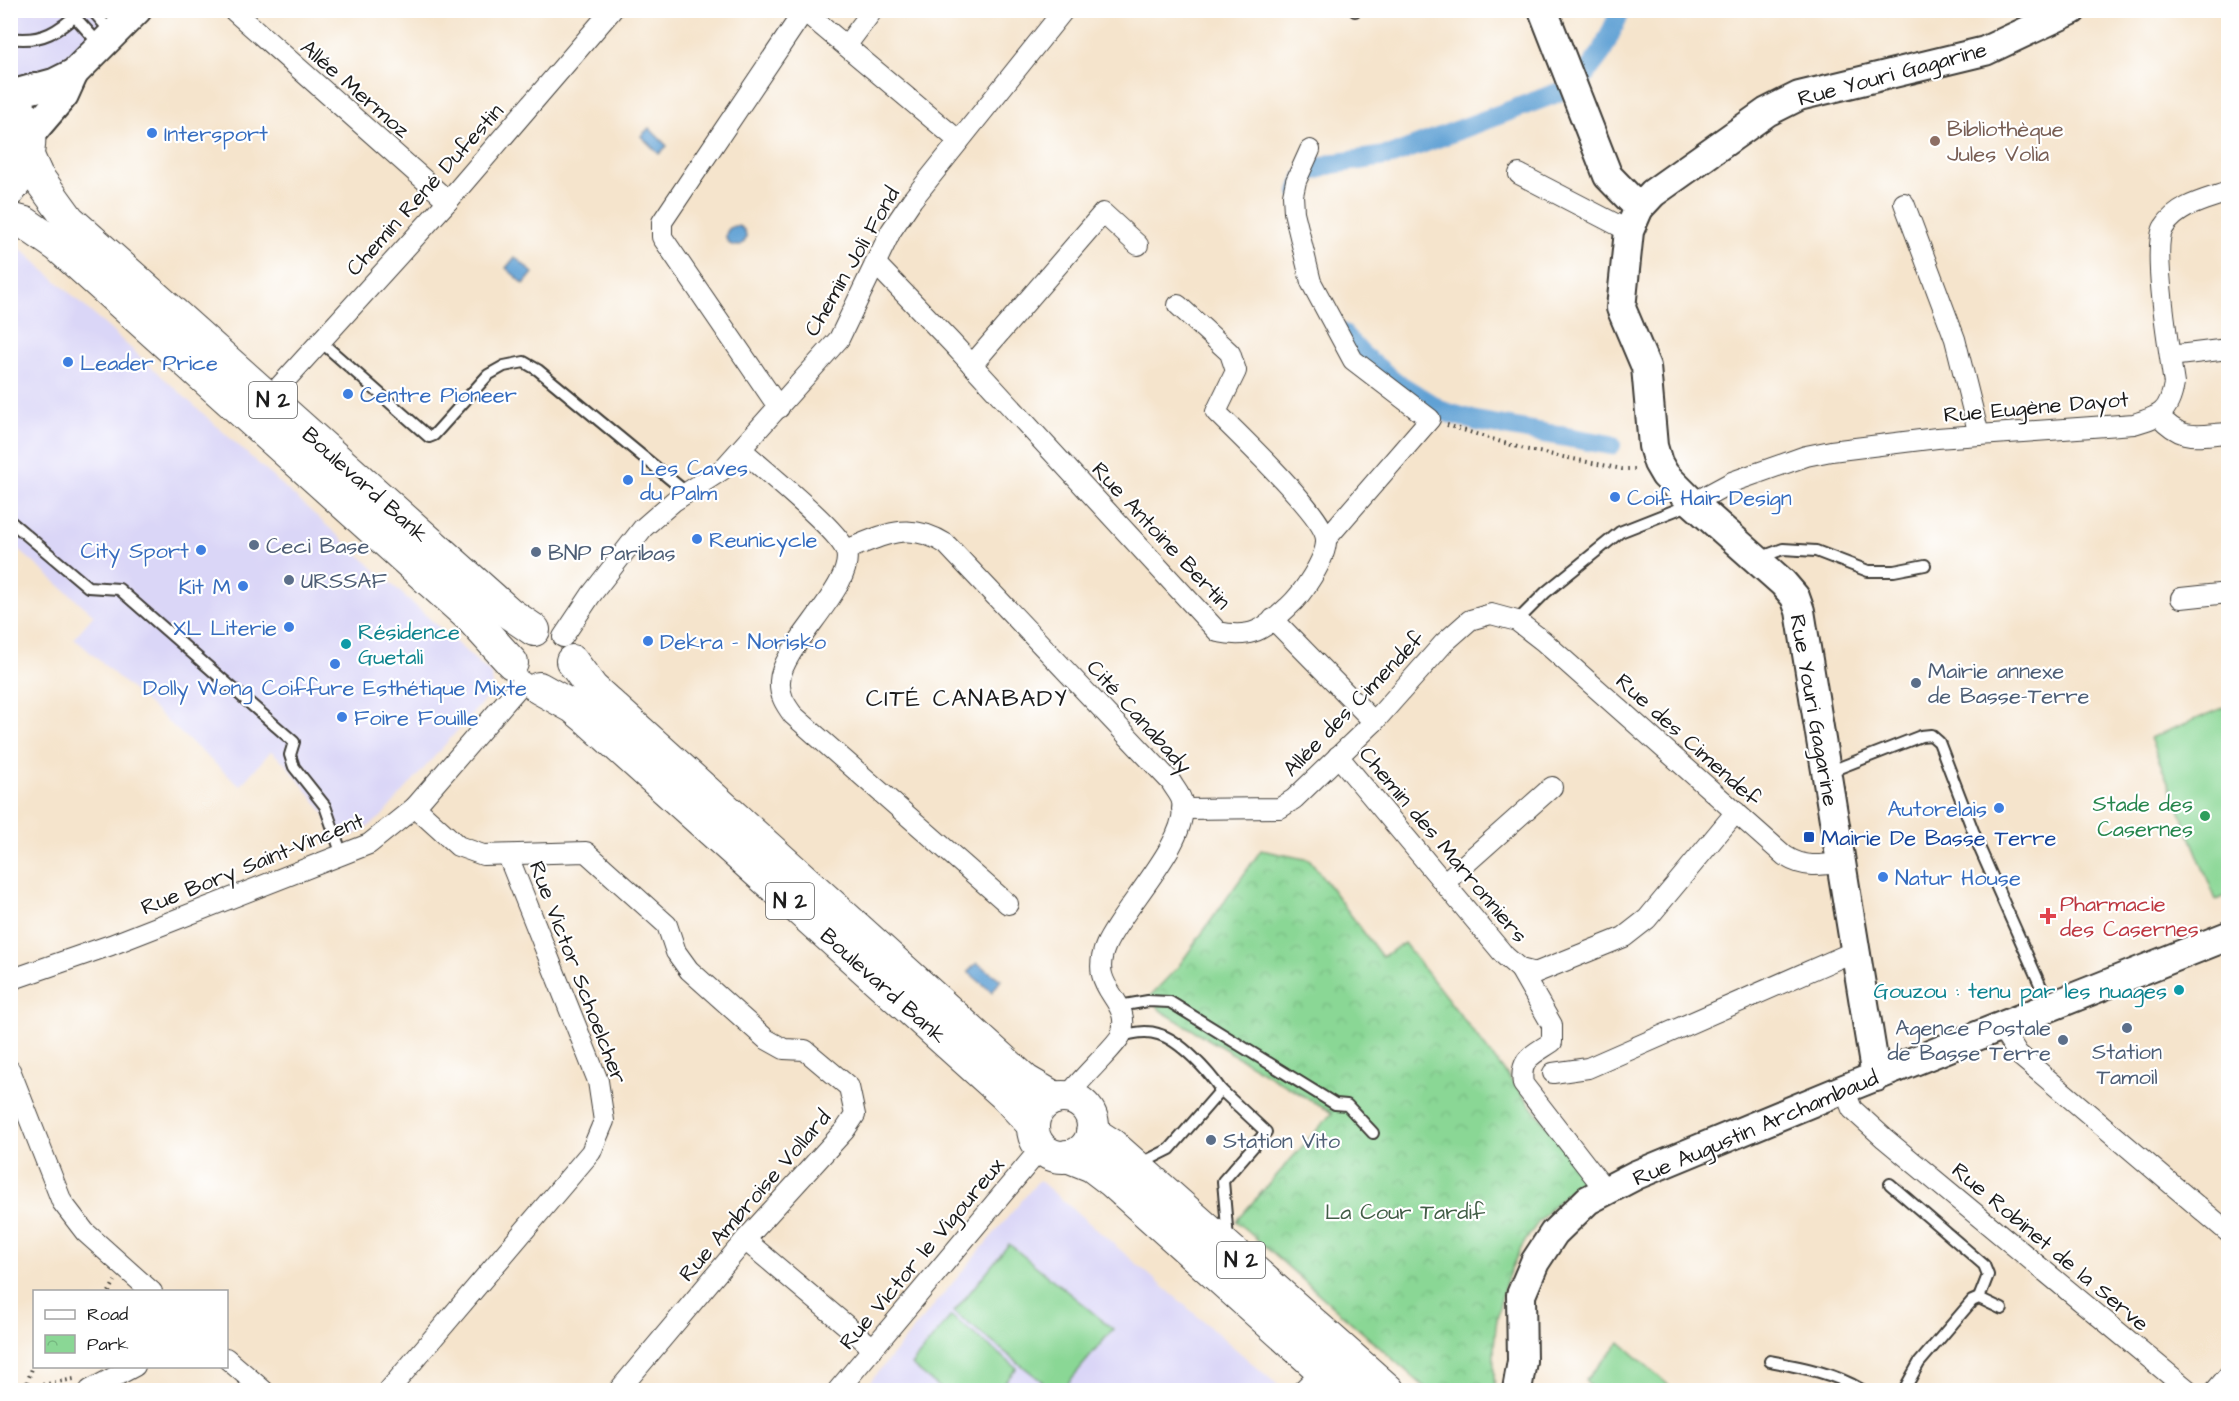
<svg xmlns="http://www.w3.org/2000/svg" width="2239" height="1401" font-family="'Architects Daughter',sans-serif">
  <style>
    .built { fill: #dad6f7 }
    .park { fill: url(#park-crowns); stroke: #537a58; stroke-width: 1.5 }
    .garden { fill: #8ad795; stroke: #537a58; stroke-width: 1.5 }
    .water { fill: #61a1d4; stroke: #3e5e78; stroke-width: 1.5 }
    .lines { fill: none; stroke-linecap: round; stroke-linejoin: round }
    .canal { stroke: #61a1d4; stroke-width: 20 }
    .lane-casing { stroke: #3d3a36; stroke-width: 14 }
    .street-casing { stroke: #3d3a36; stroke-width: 22 }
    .secondary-casing { stroke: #3d3a36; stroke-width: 32 }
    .primary-casing { stroke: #3d3a36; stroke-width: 34 }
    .path { stroke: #3d3a36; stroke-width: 4; stroke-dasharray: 1.5 4.5; stroke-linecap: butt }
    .lane { stroke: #fff; stroke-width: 10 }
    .street { stroke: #fff; stroke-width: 20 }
    .secondary { stroke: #fff; stroke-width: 28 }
    .primary { stroke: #fff; stroke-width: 32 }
    .shop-dot { fill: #3f7fe0; stroke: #fff; stroke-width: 2 }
    .education-dot { fill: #8d6e63; stroke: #fff; stroke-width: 2 }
    .service-dot { fill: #5c6f8a; stroke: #fff; stroke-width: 2 }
    .culture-dot { fill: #0f9aa8; stroke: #fff; stroke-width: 2 }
    .leisure-dot { fill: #2e9e5b; stroke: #fff; stroke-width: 2 }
    .transit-dot { fill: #1a4fb4; stroke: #fff; stroke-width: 2 }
    .health-dot { fill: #e0444e; stroke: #fff; stroke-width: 2 }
    .labels { text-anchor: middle; stroke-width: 4.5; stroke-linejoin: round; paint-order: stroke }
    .shield { fill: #fff; stroke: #606060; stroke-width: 1.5 }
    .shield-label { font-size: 21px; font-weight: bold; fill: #1c1c1c }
    .street-label { font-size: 22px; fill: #1c1c1c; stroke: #fff }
    .education-label { font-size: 22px; fill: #785e54; stroke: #fff; text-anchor: start }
    .shop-label { font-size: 22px; fill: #366cbe; stroke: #fff; text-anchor: start }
    .service-label { font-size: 22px; fill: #4e5e75; stroke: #fff; text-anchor: start }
    .culture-label { font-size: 22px; fill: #0d838f; stroke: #fff; text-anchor: start }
    .leisure-label { font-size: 22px; fill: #27864d; stroke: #fff; text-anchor: end }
    .transit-label { font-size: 22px; fill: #164399; stroke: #fff; text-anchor: start }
    .health-label { font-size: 22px; fill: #be3a42; stroke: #fff; text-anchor: start }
    .park-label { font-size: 22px; fill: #425d46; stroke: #fff }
    .neighbourhood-label { font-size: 24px; letter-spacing: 1.5px; fill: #1c1c1c; stroke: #fff }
  </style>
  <defs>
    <pattern id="park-crowns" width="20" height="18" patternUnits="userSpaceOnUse" patternTransform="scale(1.5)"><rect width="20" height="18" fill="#8ad795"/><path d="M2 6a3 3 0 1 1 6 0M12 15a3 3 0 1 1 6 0" fill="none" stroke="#76b880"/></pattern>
  </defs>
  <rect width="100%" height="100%" fill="#fff"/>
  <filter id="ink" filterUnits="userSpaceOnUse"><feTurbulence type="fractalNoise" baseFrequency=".0167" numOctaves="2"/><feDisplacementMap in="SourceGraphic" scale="12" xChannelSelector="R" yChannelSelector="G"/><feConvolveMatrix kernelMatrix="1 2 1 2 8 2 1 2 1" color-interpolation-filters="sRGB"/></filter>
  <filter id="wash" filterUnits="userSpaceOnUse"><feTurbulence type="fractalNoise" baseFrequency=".008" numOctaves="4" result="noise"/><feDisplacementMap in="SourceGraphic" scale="24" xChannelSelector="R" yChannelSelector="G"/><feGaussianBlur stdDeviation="1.35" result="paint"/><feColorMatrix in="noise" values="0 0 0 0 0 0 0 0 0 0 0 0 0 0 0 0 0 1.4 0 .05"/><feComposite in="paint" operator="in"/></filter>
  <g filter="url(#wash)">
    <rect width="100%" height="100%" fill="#f5e4cc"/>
    <!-- built -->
    <g class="built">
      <path d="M10,11H116L58,71L24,87L11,77Z"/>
      <path d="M11,244L20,248L492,675V685L487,697L381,817L364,830L335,843L324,813L286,764L271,751L240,786L74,638L94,615L11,543Z"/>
      <path d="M1039,1180L1280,1387L1278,1390H863Z"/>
    </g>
    <!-- park -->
    <path class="park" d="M1261,850L1310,860L1382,957L1404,943L1587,1177C1574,1184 1566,1194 1555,1204C1504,1254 1489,1321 1495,1390H1428L1236,1221L1332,1113L1161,1011L1150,996L1178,967Z"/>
    <!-- garden -->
    <g class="garden">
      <path d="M2228,706V895L2216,900L2150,738Z"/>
      <path d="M1009,1244L1113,1329L1062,1390H1053L954,1312Z"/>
      <path d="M951,1316L1017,1368L998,1390H942L911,1365Z"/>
      <path d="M1620,1342L1674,1390H1595L1585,1381Z"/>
    </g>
    <!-- water -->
    <g class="water">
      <path d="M649,128L667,146L659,154L641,136Z"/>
      <circle cx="736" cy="236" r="10"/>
      <path d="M515,257L533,273L524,284L506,268Z"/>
      <path d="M977,963L1001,980L992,992L968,972Z"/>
    </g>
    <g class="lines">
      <!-- canal -->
      <g class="canal">
        <path d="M1580,81L1602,52L1621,10"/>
        <path d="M1299,192L1303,179L1309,172L1331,164L1392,155L1557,93"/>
        <path d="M1342,333L1362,355L1397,383L1442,411L1476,421L1611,445"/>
      </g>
    </g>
  </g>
  <g filter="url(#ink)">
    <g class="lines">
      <defs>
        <g id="lane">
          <path d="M92,10L111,32"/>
          <path d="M1467,10L1468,11"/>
          <path d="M1355,11L1356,10"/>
          <path d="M75,17L101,46"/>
          <path d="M10,38C42,43 59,31 82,10"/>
          <path d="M320,341L429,437L434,435L488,375L504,366L524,362L538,370L687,493"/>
          <path d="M10,521L88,587L119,589L294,742L290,755L294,767L325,806L342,855"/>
          <path d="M1759,558L1783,549L1816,551L1868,571H1894L1925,565"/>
          <path d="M1517,621L1546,592L1620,532L1691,504"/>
          <path d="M1826,773L1921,736L1931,735L1939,742L1980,849L2050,1007"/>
          <path d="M1119,1006L1148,1001L1170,1002L1335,1104L1347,1105L1373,1133"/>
          <path d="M1121,1036C1133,1033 1146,1030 1158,1034C1180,1040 1209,1072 1221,1090"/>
          <path d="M1140,1164L1170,1149L1221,1090L1266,1132L1223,1181L1228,1239"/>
          <path d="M1890,1184L1984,1265L1988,1275L1979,1298"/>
          <path d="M1770,1361C1801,1367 1834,1373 1862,1390"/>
          <path d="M1904,1390L1919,1363L1972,1301L1979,1298L2002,1309"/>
        </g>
        <g id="street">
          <path d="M233,10L448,201"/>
          <path d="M803,10L959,141"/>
          <path d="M846,46L873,10"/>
          <path d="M1310,150L1296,181L1293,195L1294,212L1311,282L1353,360L1430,419L1327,538"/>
          <path d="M1519,174L1629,231"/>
          <path d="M1904,203L1955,339L1979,435"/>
          <path d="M875,263L951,342L1218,632C1251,639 1264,630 1288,607C1302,595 1326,559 1326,541C1327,518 1236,432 1216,412L1236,371L1230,353L1178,305"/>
          <path d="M2170,356L2228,349"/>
          <path d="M972,365L1103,213L1138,245"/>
          <path d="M270,397L448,201L612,10"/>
          <path d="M779,408L662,237V222L804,11"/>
          <path d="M2159,416C2183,442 2196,435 2228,433"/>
          <path d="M742,450C764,470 835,527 845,549C860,582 781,646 780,681C779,695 785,704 793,715L1008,904"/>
          <path d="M1693,503L1732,482L1806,456L1831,451L1937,438L2134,424C2160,416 2169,413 2174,384C2170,356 2151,246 2164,227C2178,205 2206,200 2228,192"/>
          <path d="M846,550C884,535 909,520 946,544L1171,782C1174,788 1181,795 1182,802C1191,840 1123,907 1106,945C1086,991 1134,998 1121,1035C1117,1045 1077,1082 1067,1097"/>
          <path d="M2181,598L2228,593"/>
          <path d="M1273,619L1374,722"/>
          <path d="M563,637L591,595L643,528L674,501L722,470L839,339L891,231L912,200L1064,10"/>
          <path d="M1338,756L1505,956L1520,969L1535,973L1624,937L1647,919L1736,812"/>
          <path d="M415,807L458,846L483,855L586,852L667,925L676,952L689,970L766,1039L784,1049L805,1050L849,1087L855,1115L845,1130L745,1240L619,1390"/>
          <path d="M1182,809L1280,808L1294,799L1374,722L1444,643L1470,620L1491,614L1517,621L1543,641L1785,856C1804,868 1819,866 1841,862"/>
          <path d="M1444,883L1552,787"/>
          <path d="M1520,969L1552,1025V1042C1533,1055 1519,1058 1523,1084L1606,1191"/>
          <path d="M10,980L111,945L369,844L415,807L523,682"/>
          <path d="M2001,1027L2018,1054L2228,1232"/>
          <path d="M10,1070L62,1202L85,1232L152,1292"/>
          <path d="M1553,1073L1588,1068L1855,951"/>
          <path d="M1844,1089L1852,1109L1884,1138L2188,1390"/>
          <path d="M745,1240L873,1348"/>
          <path d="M226,1358L263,1390"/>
          <path d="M90,1390L135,1366"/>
          <path d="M389,1390L591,1152L604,1121L598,1081L508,856"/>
          <path d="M838,1390L1042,1147"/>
          <path d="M1303,1390L1322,1371"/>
          <path d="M2216,1390L2228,1376"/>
        </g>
        <g id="secondary">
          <path d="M1543,10L1608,176L1639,208"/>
          <path d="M10,95L54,83L74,73L137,10"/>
          <path d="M28,137L64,95L74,73"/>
          <path d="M1876,1077L1800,611L1795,597L1783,583L1693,503L1665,475L1658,463L1653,446L1646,367L1621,308L1629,231L1639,208L1653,193L1767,112L1799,96L1985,51L2072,10"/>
          <path d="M1517,1390L1522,1361L1521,1295L1535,1262L1554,1233L1588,1200L1636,1175L1844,1089L2228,936"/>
        </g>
        <g id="primary">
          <path d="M10,96C16,104 24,114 27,124C34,147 24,172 10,190"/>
          <path d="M28,156L37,176L69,220L509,613L534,630"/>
          <path d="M10,219L25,223L58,246L470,617L512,663"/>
          <path d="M572,661L592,688L1026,1081L1055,1098"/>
          <path d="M539,688L573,707L590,721L1004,1094L1033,1125"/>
          <circle cx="1063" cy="1127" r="30"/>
          <path d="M1092,1132L1112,1145L1388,1390"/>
          <path d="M1067,1156L1092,1166L1113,1182L1344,1390"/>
        </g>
      </defs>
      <!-- lane casing -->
      <use href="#lane" class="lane-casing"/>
      <!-- street casing -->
      <use href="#street" class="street-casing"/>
      <!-- secondary casing -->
      <use href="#secondary" class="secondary-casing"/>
      <!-- primary casing -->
      <use href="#primary" class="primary-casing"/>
      <!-- path -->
      <g class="path">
        <path d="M1447,425L1524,449L1622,469H1635"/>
        <path d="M109,1292L115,1281"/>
        <path d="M25,1388L34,1363"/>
        <path d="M13,1390L74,1379"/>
      </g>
      <!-- lane -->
      <use href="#lane" class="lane"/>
      <!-- street -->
      <use href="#street" class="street"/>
      <!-- secondary -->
      <use href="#secondary" class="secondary"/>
      <!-- primary -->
      <use href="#primary" class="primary"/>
    </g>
  </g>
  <!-- markers -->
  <g class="shop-dot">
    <circle cx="152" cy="133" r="6"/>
    <circle cx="68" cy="362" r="6"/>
    <circle cx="348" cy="394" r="6"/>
    <circle cx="628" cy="480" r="6"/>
    <circle cx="1615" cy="497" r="6"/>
    <circle cx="697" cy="539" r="6"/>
    <circle cx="201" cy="550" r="6"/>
    <circle cx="243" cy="586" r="6"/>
    <circle cx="289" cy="627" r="6"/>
    <circle cx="648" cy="641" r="6"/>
    <circle cx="335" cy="664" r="6"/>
    <circle cx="342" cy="717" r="6"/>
    <circle cx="1999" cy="808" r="6"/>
    <circle cx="1883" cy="877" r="6"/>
  </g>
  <circle class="education-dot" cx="1935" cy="141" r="6"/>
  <g class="service-dot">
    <circle cx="254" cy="545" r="6"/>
    <circle cx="536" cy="552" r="6"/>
    <circle cx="289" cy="580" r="6"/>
    <circle cx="1916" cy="683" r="6"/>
    <circle cx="2127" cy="1028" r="6"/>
    <circle cx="2063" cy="1040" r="6"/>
    <circle cx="1211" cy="1140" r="6"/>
  </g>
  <g class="culture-dot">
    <circle cx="346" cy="644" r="6"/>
    <circle cx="2179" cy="990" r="6"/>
  </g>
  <circle class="leisure-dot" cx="2205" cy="816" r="6"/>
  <rect class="transit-dot" x="1803" y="831" width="12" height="12" rx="3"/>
  <path class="health-dot" d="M2045 907h6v6h6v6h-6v6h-6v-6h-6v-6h6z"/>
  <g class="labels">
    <!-- shield labels -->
    <g class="shield">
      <rect x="249" y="382" width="48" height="36" rx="4.5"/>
      <rect x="766" y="883" width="48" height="36" rx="4.5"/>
      <rect x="1217" y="1242" width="48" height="36" rx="4.5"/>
    </g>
    <g class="shield-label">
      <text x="273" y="407">N 2</text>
      <text x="790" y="908">N 2</text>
      <text x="1241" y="1267">N 2</text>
    </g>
    <!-- street labels -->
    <g class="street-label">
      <text transform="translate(1892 73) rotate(-15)" y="8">Rue Youri Gagarine</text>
      <text transform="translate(356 88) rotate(41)" y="8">Allée Mermoz</text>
      <text transform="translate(424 189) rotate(-48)" y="8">Chemin René Dufestin</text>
      <text transform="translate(851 261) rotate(-60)" y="8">Chemin Joli Fond</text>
      <text transform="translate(2036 406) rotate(-5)" y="8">Rue Eugène Dayot</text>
      <text transform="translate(366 484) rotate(42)" y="8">Boulevard Bank</text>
      <text transform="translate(1162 535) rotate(47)" y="8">Rue Antoine Bertin</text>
      <text transform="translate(1353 703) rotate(-46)" y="8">Allée des Cimendef</text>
      <text transform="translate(1815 710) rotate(80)" y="8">Rue Youri Gagarine</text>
      <text transform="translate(1140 716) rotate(48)" y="8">Cité Canabady</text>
      <text transform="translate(1689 739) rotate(42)" y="8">Rue des Cimendef</text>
      <text transform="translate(1444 844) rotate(50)" y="8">Chemin des Marronniers</text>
      <text transform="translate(252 863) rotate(-22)" y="8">Rue Bory Saint-Vincent</text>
      <text transform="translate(579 972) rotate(69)" y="8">Rue Victor Schoelcher</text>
      <text transform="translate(884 985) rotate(42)" y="8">Boulevard Bank</text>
      <text transform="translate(1755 1127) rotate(-23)" y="8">Rue Augustin Archambaud</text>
      <text transform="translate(754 1195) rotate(-49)" y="8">Rue Ambroise Vollard</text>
      <text transform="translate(2051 1246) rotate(40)" y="8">Rue Robinet de la Serve</text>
      <text transform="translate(921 1253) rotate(-50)" y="8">Rue Victor le Vigoureux</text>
    </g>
    <!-- education labels -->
    <g class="education-label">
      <text x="1947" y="136">Bibliothèque<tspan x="1947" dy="25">Jules Volia</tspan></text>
    </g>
    <!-- shop labels -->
    <g class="shop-label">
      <text x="164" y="141">Intersport</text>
      <text x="80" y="370">Leader Price</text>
      <text x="360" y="402">Centre Pioneer</text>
      <text x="640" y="475">Les Caves<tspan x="640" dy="25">du Palm</tspan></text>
      <text x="1627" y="505">Coif Hair Design</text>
      <text x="709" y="547">Reunicycle</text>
      <text x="189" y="558" text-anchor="end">City Sport</text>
      <text x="231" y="594" text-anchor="end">Kit M</text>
      <text x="277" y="635" text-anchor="end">XL Literie</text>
      <text x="660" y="649">Dekra - Norisko</text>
      <text x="335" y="695" text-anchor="middle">Dolly Wong Coiffure Esthétique Mixte</text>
      <text x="354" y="725">Foire Fouille</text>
      <text x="1987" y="816" text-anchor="end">Autorelais</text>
      <text x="1895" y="885">Natur House</text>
    </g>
    <!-- service labels -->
    <g class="service-label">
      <text x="266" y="553">Ceci Base</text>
      <text x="548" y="560">BNP Paribas</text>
      <text x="301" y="588">URSSAF</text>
      <text x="1928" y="678">Mairie annexe<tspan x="1928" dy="25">de Basse-Terre</tspan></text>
      <text x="2051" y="1035" text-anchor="end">Agence Postale<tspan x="2051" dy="25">de Basse Terre</tspan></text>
      <text x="2127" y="1059" text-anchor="middle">Station<tspan x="2127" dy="25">Tamoil</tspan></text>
      <text x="1223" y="1148">Station Vito</text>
    </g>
    <!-- culture labels -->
    <g class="culture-label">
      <text x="358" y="639">Résidence<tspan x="358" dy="25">Guetali</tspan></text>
      <text x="2167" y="998" text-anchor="end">Gouzou : tenu par les nuages</text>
    </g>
    <!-- leisure labels -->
    <g class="leisure-label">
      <text x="2193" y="811">Stade des<tspan x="2193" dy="25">Casernes</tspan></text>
    </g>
    <!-- transit labels -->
    <g class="transit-label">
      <text x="1821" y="845">Mairie De Basse Terre</text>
    </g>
    <!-- health labels -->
    <g class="health-label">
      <text x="2060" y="911">Pharmacie<tspan x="2060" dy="25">des Casernes</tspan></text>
    </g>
    <!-- park labels -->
    <g class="park-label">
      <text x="1405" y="1219">La Cour Tardif</text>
    </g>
    <!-- neighbourhood labels -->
    <g class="neighbourhood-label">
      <text x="967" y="706">CITÉ CANABADY</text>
    </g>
  </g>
  <!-- margin -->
  <rect width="2239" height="1401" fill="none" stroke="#fff" stroke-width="36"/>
  <!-- legend -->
  <rect x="33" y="1290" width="195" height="78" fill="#ffffff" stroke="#a4a4a4" stroke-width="1.5"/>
  <rect x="45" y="1310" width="30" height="9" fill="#ffffff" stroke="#a4a4a4" stroke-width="1.5"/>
  <text x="87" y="1320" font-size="18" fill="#1c1c1c">Road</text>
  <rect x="45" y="1335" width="30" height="18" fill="url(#park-crowns)" stroke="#a4a4a4" stroke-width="1.5"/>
  <text x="87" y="1350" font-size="18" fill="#1c1c1c">Park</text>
</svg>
